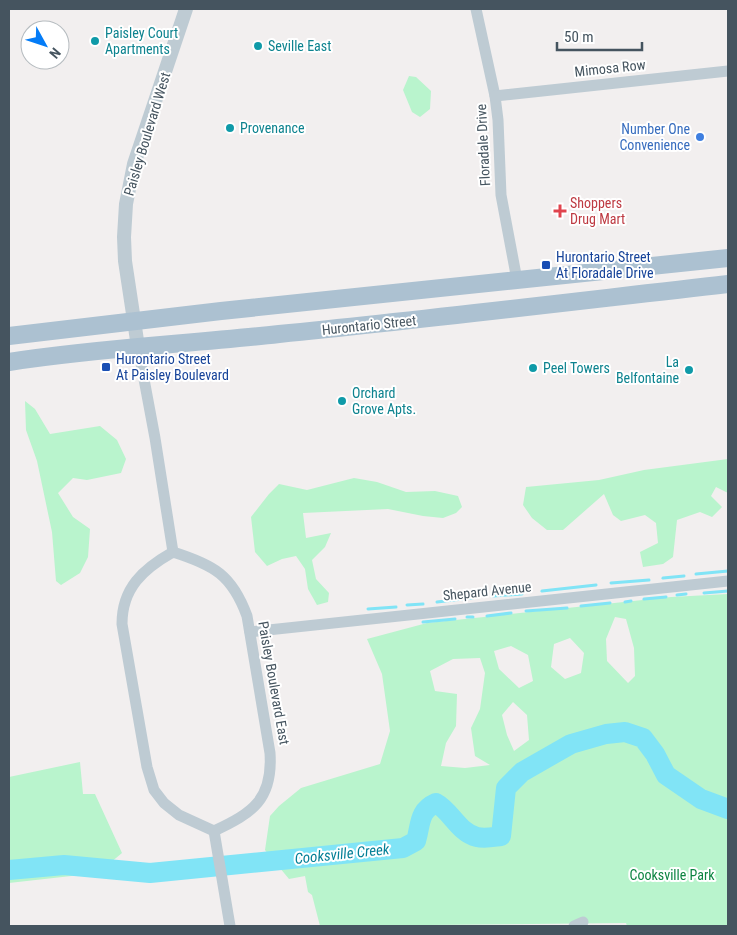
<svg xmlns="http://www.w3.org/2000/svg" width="737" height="935" font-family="'Roboto Condensed',sans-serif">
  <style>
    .green { fill: #b9f4cd; fill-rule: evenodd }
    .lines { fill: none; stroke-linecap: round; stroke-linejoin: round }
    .stream { stroke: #81e4f6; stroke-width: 3 }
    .river { stroke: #81e4f6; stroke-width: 20 }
    .minor { stroke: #becbd3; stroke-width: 11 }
    .tertiary { stroke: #becbd3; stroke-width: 14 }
    .primary { stroke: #acc1d1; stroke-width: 18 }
    .culture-dot { fill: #0f9aa8; stroke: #fff; stroke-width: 2 }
    .shop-dot { fill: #3f7fe0; stroke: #fff; stroke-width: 2 }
    .health-dot { fill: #e0444e; stroke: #fff; stroke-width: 2 }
    .transit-dot { fill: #1a4fb4; stroke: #fff; stroke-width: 2 }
    .labels { text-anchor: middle; stroke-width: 4; stroke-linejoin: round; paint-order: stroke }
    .culture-label { font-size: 14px; fill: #0d838f; stroke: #fff; text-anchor: start }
    .street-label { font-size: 14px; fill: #45545f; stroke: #fff }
    .shop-label { font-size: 14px; fill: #366cbe; stroke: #fff; text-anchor: end }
    .health-label { font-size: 14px; fill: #be3a42; stroke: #fff; text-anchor: start }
    .transit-label { font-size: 14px; fill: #164399; stroke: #fff; text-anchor: start }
    .park-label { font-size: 14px; fill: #0c8441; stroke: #fff }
    .water-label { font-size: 15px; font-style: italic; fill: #037f96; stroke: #fff }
  </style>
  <rect width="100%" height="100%" fill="#f2efef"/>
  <!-- green -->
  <g class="green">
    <path d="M409,76L416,77L431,91L430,109L420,117L412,112L403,90Z"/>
    <path d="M25,401L35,409L50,434L100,426L117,440L126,459L121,473L87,480L73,478L58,493L73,517L90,529L88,557L80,573L61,585L56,581L52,532L37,461L26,430Z"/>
    <path d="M728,459V493L716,487L711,496L722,507L712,517L700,512L677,520L673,557L663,564L643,567L640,552L658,543L656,523L645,515L621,521L613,515L604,494L563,530H547L532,518L523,505L526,487L599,480L644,470Z"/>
    <path d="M354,478L377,482L406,492L435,491L458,496L462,507L456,513L443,518L423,516L388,509L303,513L306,538L331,533L325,547L312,560L316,579L329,593L328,602L317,605L308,589L305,569L296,556L282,559L267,566L255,552L251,517L269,494L279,484L307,490Z"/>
    <path d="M728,594V926H627L626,923L320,926L312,895L308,892L305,876L289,879L265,850L270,816L279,806L301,788L380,764L390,731L382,674L367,639L427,623L671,597ZM615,617L626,619L634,648L635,676L628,683L607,661L606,639ZM570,638L584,653L581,673L565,679L551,667L554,644ZM511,646L528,655L533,681L519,688L499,669L494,651ZM480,658L485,673L480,709L471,728L475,756L490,765L465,768L441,766L446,743L456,726L457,694L435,691L430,671L453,659ZM513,702L527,715L529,740L514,751L507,735L502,715Z"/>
    <path d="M80,762L83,794H95L122,853L98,873L9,883V777Z"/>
  </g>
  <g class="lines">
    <!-- stream -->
    <g class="stream">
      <path d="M696,574L728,571"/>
      <path d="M663,578L684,576"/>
      <path d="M611,583L649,580"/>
      <path d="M542,591L596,585"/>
      <path d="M704,593L728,591"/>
      <path d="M677,595L686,594"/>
      <path d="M493,596L522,594"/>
      <path d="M644,599L666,597"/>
      <path d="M437,602L479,597"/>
      <path d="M625,602L631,601"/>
      <path d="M407,605L423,604"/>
      <path d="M581,606L610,603"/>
      <path d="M368,609L396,607"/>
      <path d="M526,611L567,608"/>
      <path d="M487,616L511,613"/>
      <path d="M467,617H473"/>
      <path d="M423,622L455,619"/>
    </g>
    <!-- river -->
    <path class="river" d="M9,870L64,865L150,873L403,848L416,841C421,825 418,811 436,803C451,811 459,833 477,837C485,839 493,837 501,836L506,788L522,772L571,744L606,734L625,732L643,738L655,754L666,775L701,799L728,809"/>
    <!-- minor -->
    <g class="minor">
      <path d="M476,9L495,96L498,120L501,195L517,280"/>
      <path d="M495,96L728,71"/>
      <path d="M138,347L155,438L173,552"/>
      <path d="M173,552C214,565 232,575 247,616L270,753C273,799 253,813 214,831L179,815L164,803L154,790L147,767L122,624C122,588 143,569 173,552Z"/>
      <path d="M250,632L728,581"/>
      <path d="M214,831L230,926"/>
      <path d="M574,926L583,922"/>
    </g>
    <!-- tertiary -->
    <path class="tertiary" d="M138,347L125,261L124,237L126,204L134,164L186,9"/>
    <!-- primary -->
    <g class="primary">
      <path d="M9,336L221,311L728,258"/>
      <path d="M9,362C98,348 189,344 279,334C429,319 578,301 728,284"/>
    </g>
  </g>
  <!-- markers -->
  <g class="culture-dot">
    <circle cx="95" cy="41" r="5"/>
    <circle cx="258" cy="46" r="5"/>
    <circle cx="230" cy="128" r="5"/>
    <circle cx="533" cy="368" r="5"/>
    <circle cx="689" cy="370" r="5"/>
    <circle cx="342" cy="401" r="5"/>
  </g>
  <circle class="shop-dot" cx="700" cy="137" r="5"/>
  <path class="health-dot" d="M557.5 203.5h5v5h5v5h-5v5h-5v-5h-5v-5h5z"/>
  <g class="transit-dot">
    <rect x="541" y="260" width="10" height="10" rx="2.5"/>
    <rect x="101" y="362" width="10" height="10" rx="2.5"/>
  </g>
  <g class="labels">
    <!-- culture labels -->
    <g class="culture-label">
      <text x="105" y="38">Paisley Court<tspan x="105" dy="16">Apartments</tspan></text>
      <text x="268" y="51">Seville East</text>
      <text x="240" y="133">Provenance</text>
      <text x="679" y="367" text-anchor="end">La<tspan x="679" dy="16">Belfontaine</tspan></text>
      <text x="543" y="373">Peel Towers</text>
      <text x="352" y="398">Orchard<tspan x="352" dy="16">Grove Apts.</tspan></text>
    </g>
    <!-- street labels -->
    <g class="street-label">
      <text transform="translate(610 68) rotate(-6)" y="5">Mimosa Row</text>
      <text transform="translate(147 134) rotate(-73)" y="5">Paisley Boulevard West</text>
      <text transform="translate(483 145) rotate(-93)" y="5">Floradale Drive</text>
      <text transform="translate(369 325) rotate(-6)" y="5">Hurontario Street</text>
      <text transform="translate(487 591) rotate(-6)" y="5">Shepard Avenue</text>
      <text transform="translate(274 683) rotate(80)" y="5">Paisley Boulevard East</text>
    </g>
    <!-- shop labels -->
    <g class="shop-label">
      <text x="690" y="134">Number One<tspan x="690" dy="16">Convenience</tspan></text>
    </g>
    <!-- health labels -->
    <g class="health-label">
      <text x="570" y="208">Shoppers<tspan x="570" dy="16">Drug Mart</tspan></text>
    </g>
    <!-- transit labels -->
    <g class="transit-label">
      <text x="556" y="262">Hurontario Street<tspan x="556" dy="16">At Floradale Drive</tspan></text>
      <text x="116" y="364">Hurontario Street<tspan x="116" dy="16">At Paisley Boulevard</tspan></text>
    </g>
    <!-- park labels -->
    <g class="park-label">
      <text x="672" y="880">Cooksville Park</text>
    </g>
    <!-- water labels -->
    <g class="water-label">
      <text transform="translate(342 854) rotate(-6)" y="5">Cooksville Creek</text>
    </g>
  </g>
  <!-- border -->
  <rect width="737" height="935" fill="none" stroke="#45545f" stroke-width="20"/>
  <!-- north arrow -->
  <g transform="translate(45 45) rotate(130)"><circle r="24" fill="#ffffff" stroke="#b5bbbf"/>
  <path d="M0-4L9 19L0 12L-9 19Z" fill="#047cf7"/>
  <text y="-8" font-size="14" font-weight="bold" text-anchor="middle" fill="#45545f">N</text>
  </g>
  <!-- scale -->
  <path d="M557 42v8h85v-8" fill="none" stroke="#45545f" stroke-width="2.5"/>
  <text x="564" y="42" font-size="15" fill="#45545f" stroke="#ffffff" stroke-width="4" paint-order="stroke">50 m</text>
</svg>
